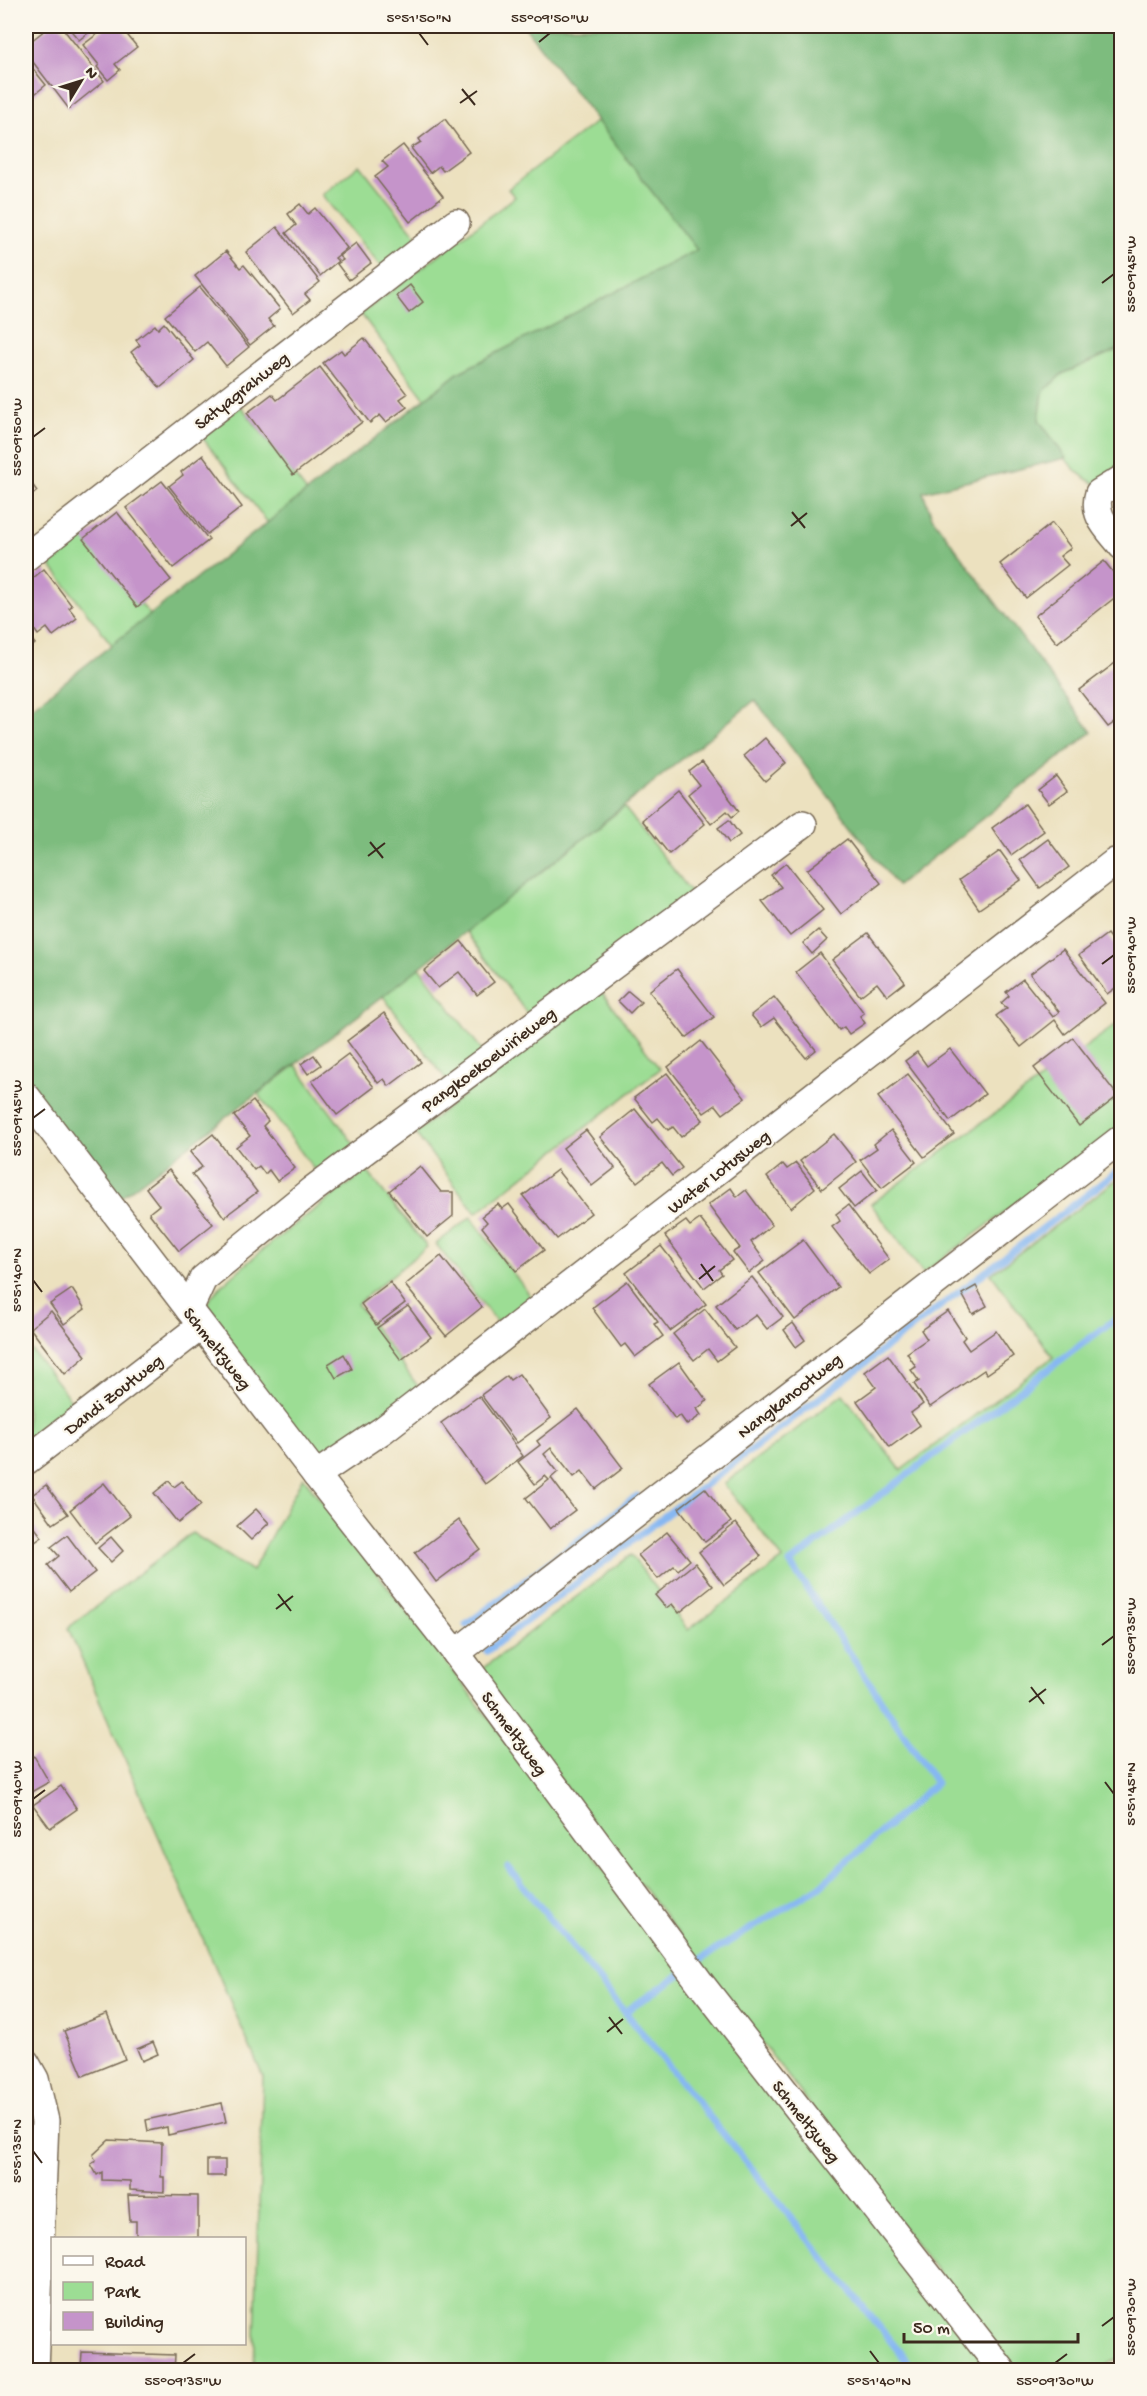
<svg xmlns="http://www.w3.org/2000/svg" width="1147" height="2396" font-family="'Gochi Hand',sans-serif">
  <style>
    .green { fill: #9cdd94; stroke: #6c8459; stroke-width: 1.5 }
    .forest { fill: #7dbc7e; stroke: #5c734e; stroke-width: 1.5 }
    .lines { fill: none; stroke-linecap: round; stroke-linejoin: round }
    .stream { stroke: #86b7f2; stroke-width: 7 }
    .building { fill: #c594ca }
    .minor-casing { stroke: #796a56; stroke-width: 30 }
    .minor { stroke: #fff; stroke-width: 27 }
    .ticks { fill: none; stroke: #3b2a1e; stroke-width: 2 }
    .labels { text-anchor: middle; stroke-width: 4.5; stroke-linejoin: round; paint-order: stroke }
    .street-label { font-size: 18px; fill: #3b2a1e; stroke: #fbf7ec }
    .neatline { fill: none; stroke: #3b2a1e; stroke-width: 2 }
    .ticks-label { font-size: 15px; text-anchor: middle; fill: #3b2a1e }
  </style>
  <rect width="100%" height="100%" fill="#fbf7ec"/>
  <filter id="ink" filterUnits="userSpaceOnUse"><feTurbulence type="fractalNoise" baseFrequency=".0167" numOctaves="2"/><feDisplacementMap in="SourceGraphic" scale="12" xChannelSelector="R" yChannelSelector="G"/><feConvolveMatrix kernelMatrix="1 2 1 2 8 2 1 2 1" color-interpolation-filters="sRGB"/></filter>
  <filter id="wash" filterUnits="userSpaceOnUse"><feTurbulence type="fractalNoise" baseFrequency=".008" numOctaves="4" result="noise"/><feDisplacementMap in="SourceGraphic" scale="24" xChannelSelector="R" yChannelSelector="G"/><feGaussianBlur stdDeviation="1.35" result="paint"/><feColorMatrix in="noise" values="0 0 0 0 0 0 0 0 0 0 0 0 0 0 0 0 0 1.4 0 .05"/><feComposite in="paint" operator="in"/></filter>
  <g filter="url(#wash)">
    <rect width="100%" height="100%" fill="#ece1bf"/>
    <!-- green -->
    <g class="green">
      <path d="M597,121L698,250L458,373L425,399L361,314L515,197L508,189Z"/>
      <path d="M360,165L423,244L386,273L322,195Z"/>
      <path d="M1121,348V482C1083,499 1057,446 1039,420L1043,392L1062,374Z"/>
      <path d="M241,406L307,492L268,523L201,436Z"/>
      <path d="M88,535L150,615L112,645L50,565Z"/>
      <path d="M624,807L696,898L535,1024L465,931Z"/>
      <path d="M419,967L488,1058L451,1086L382,995Z"/>
      <path d="M600,990L660,1069L476,1213L415,1133Z"/>
      <path d="M1121,1021V1126L923,1273L871,1204Z"/>
      <path d="M296,1065L362,1155L325,1184L258,1094Z"/>
      <path d="M367,1171L427,1247L357,1304L420,1389L326,1453L313,1449L203,1312C211,1292 230,1278 246,1264C284,1231 326,1201 367,1171Z"/>
      <path d="M1119,1178L1122,1182L1121,2355L1101,2370H1013L478,1672L631,1555L688,1630L783,1559L724,1484L843,1394L901,1470L1053,1357L991,1274Z"/>
      <path d="M471,1217L535,1302L501,1328L436,1244Z"/>
      <path d="M26,1343L78,1409L26,1449Z"/>
      <path d="M303,1477L991,2370H254L263,2077L68,1628L192,1533L252,1571Z"/>
    </g>
    <!-- forest -->
    <path class="forest" d="M524,26H1121V348L1062,374L1043,392L1039,420L1066,458L923,492L932,517L1092,732L897,886L755,700C545,871 332,1038 116,1201L26,1082V712L458,373L697,250Z"/>
    <g class="lines">
      <!-- stream -->
      <g class="stream">
        <path d="M466,1625L637,1496"/>
        <path d="M487,1651L1122,1168"/>
        <path d="M508,1867L914,2370"/>
        <path d="M693,1964L819,1887L936,1783L790,1563L1122,1314"/>
        <path d="M625,2012L685,1971"/>
      </g>
    </g>
    <g id="blocks">
      <!-- building -->
      <g class="building">
        <path d="M50,26H61L104,81L69,109L26,53V45Z"/>
        <path d="M67,26H97L79,40Z"/>
        <path d="M108,26H120L137,47L115,64L120,70L108,80L97,67L99,65L83,45Z"/>
        <path d="M26,60L46,85L26,101Z"/>
        <path d="M445,119L469,152L443,171L439,166L430,173L411,148L421,142L419,139Z"/>
        <path d="M403,145L443,196L410,222L375,177L388,167L382,161Z"/>
        <path d="M300,204L308,214L315,208L347,248L335,258L338,261L320,276L286,233L296,225L288,214Z"/>
        <path d="M277,227L320,282L305,294L310,300L293,313L246,252Z"/>
        <path d="M356,243L371,263L349,280L337,264L343,260L339,256Z"/>
        <path d="M226,251L240,268L244,265L280,309L268,319L274,326L250,345L195,276Z"/>
        <path d="M410,285L423,302L409,313L396,296Z"/>
        <path d="M200,287L249,347L226,366L207,342L195,352L165,316Z"/>
        <path d="M164,323L194,360L160,388L131,352L140,345L136,340L155,325L158,329Z"/>
        <path d="M364,338L407,394L400,399L407,407L386,422L380,415L370,423L323,363L341,350L344,354Z"/>
        <path d="M320,367L362,422L293,475L247,413L272,394L277,400Z"/>
        <path d="M203,455L242,507L207,534L169,486L183,475L181,472Z"/>
        <path d="M26,476L37,491L26,500Z"/>
        <path d="M162,481L209,540L173,568L126,508Z"/>
        <path d="M117,512L171,580L137,607L83,539Z"/>
        <path d="M1052,523L1071,548L1060,556L1068,565L1026,598L1000,564Z"/>
        <path d="M1104,561L1122,583V592L1057,643L1035,616Z"/>
        <path d="M44,569L72,606L69,608L77,618L53,636L47,628L38,635L26,618V584Z"/>
        <path d="M26,632L35,644L26,652Z"/>
        <path d="M1122,658V717L1108,727L1079,690Z"/>
        <path d="M765,738L786,763L765,781L744,756Z"/>
        <path d="M702,762L739,811L732,817L727,811L711,824L688,794L699,785L689,772Z"/>
        <path d="M1056,776L1067,791L1049,804L1038,790Z"/>
        <path d="M678,790L705,824L669,854L642,820Z"/>
        <path d="M1025,804L1044,831L1011,855L992,828Z"/>
        <path d="M729,820L740,835L729,843L718,828Z"/>
        <path d="M847,839L881,883L841,914L807,870Z"/>
        <path d="M1048,839L1069,867L1040,888L1020,860Z"/>
        <path d="M1000,851L1021,880L979,909L959,880Z"/>
        <path d="M786,863L823,910L790,936L762,901L781,887L771,875Z"/>
        <path d="M818,930L827,940L812,954L803,943Z"/>
        <path d="M868,933L905,982L887,996L877,983L860,996L832,960Z"/>
        <path d="M1107,934L1122,954V983L1107,994L1079,955Z"/>
        <path d="M461,941L494,982L477,995L459,972L438,988L424,971Z"/>
        <path d="M1063,949L1105,1003L1065,1034L1055,1020L1021,1047L996,1016L1007,1008L1001,1003L1009,996L1006,992L1023,979L1053,1017L1059,1012L1030,974Z"/>
        <path d="M820,953L864,1013L860,1016L865,1023L849,1034L844,1027L839,1030L796,972Z"/>
        <path d="M677,969L714,1017L686,1038L649,991Z"/>
        <path d="M628,991L641,1002L630,1013L618,1001Z"/>
        <path d="M774,997L816,1050L806,1058L774,1018L761,1027L751,1015Z"/>
        <path d="M384,1013L421,1062L389,1086L384,1079L378,1083L347,1041Z"/>
        <path d="M1073,1038L1118,1096L1079,1126L1034,1068Z"/>
        <path d="M701,1041L745,1098L723,1114L716,1105L704,1113L668,1067Z"/>
        <path d="M950,1049L985,1094L950,1121L905,1061L917,1052L927,1066Z"/>
        <path d="M348,1054L374,1087L337,1115L312,1081Z"/>
        <path d="M314,1055L321,1065L308,1074L301,1064Z"/>
        <path d="M667,1073L703,1120L681,1137L673,1127L668,1130L658,1118L653,1122L634,1098Z"/>
        <path d="M908,1074L954,1134L924,1157L878,1097Z"/>
        <path d="M253,1101L268,1121L263,1126L295,1168L277,1181L269,1170L265,1174L259,1166L254,1170L236,1147L250,1136L234,1116Z"/>
        <path d="M635,1109L682,1168L672,1176L662,1163L637,1182L600,1137Z"/>
        <path d="M586,1130L615,1168L592,1186L563,1148Z"/>
        <path d="M891,1130L916,1162L882,1188L860,1160L877,1148L874,1144Z"/>
        <path d="M213,1134L257,1192L224,1217L192,1174L202,1167L190,1152Z"/>
        <path d="M834,1134L856,1162L822,1189L800,1161Z"/>
        <path d="M796,1163L815,1188L791,1208L767,1177L783,1164L787,1169Z"/>
        <path d="M420,1166L441,1192H453V1216L427,1237L389,1191Z"/>
        <path d="M169,1170L213,1224L179,1251L149,1213L159,1205L146,1188Z"/>
        <path d="M557,1170L591,1213L557,1239L523,1196Z"/>
        <path d="M862,1171L877,1190L854,1208L839,1189Z"/>
        <path d="M731,1188L737,1197L746,1190L772,1225L751,1242L765,1261L749,1273L733,1252L740,1248L708,1205Z"/>
        <path d="M498,1204L502,1209L509,1204L544,1250L516,1271L482,1227L487,1222L482,1216Z"/>
        <path d="M848,1205L889,1259L869,1274L832,1227L840,1221L836,1214Z"/>
        <path d="M700,1219L732,1260L719,1270L722,1274L704,1288L665,1236L686,1221L690,1226Z"/>
        <path d="M803,1240L838,1287L795,1320L759,1273Z"/>
        <path d="M661,1246L706,1304L670,1331L626,1273Z"/>
        <path d="M441,1256L482,1307L446,1336L405,1285Z"/>
        <path d="M752,1277L783,1317L767,1329L756,1315L735,1330L716,1305Z"/>
        <path d="M627,1281L658,1322L654,1324L663,1336L635,1357L625,1344L621,1347L592,1308Z"/>
        <path d="M390,1282L405,1303L376,1325L361,1304Z"/>
        <path d="M976,1286L987,1306L973,1314L962,1294Z"/>
        <path d="M72,1289L85,1309L64,1324L50,1304Z"/>
        <path d="M408,1306L431,1337L401,1360L377,1328Z"/>
        <path d="M705,1309L735,1347L717,1361L708,1349L694,1360L673,1334Z"/>
        <path d="M51,1311L86,1356L65,1374L30,1328Z"/>
        <path d="M948,1311L965,1337L962,1340L969,1350L996,1331L1013,1356L987,1374L984,1370L930,1407L914,1384L919,1381L911,1370L916,1367L907,1353L927,1339L921,1330Z"/>
        <path d="M793,1323L805,1340L796,1347L784,1330Z"/>
        <path d="M344,1354L352,1369L336,1378L328,1364Z"/>
        <path d="M888,1355L923,1404L911,1413L920,1425L890,1447L857,1401L876,1387L865,1372Z"/>
        <path d="M679,1362L707,1401L697,1409L701,1415L687,1425L680,1415L675,1419L649,1384Z"/>
        <path d="M519,1374L551,1418L517,1443L481,1395L507,1376L510,1380Z"/>
        <path d="M479,1396L523,1456L485,1484L441,1423Z"/>
        <path d="M578,1409L623,1468L596,1489L582,1471L574,1477L551,1448L544,1454L558,1472L551,1478L575,1510L550,1529L526,1498L549,1480L545,1476L535,1484L518,1462L540,1445L537,1441Z"/>
        <path d="M169,1481L174,1487L182,1481L201,1505L178,1523L154,1493Z"/>
        <path d="M104,1483L130,1516L95,1543L70,1510Z"/>
        <path d="M46,1485L68,1514L53,1524L32,1495Z"/>
        <path d="M705,1488L731,1522L705,1542L679,1508Z"/>
        <path d="M256,1509L269,1523L251,1540L237,1526Z"/>
        <path d="M26,1516L42,1537L28,1547L26,1543Z"/>
        <path d="M459,1520L480,1549L436,1582L415,1553Z"/>
        <path d="M736,1523L761,1556L724,1585L699,1552Z"/>
        <path d="M667,1532L690,1560L678,1570L674,1566L658,1579L638,1555Z"/>
        <path d="M67,1535L95,1572L69,1592L48,1565L59,1556L51,1547Z"/>
        <path d="M111,1537L123,1551L111,1562L98,1548Z"/>
        <path d="M695,1563L713,1586L679,1613L672,1604L666,1608L655,1595Z"/>
        <path d="M34,1756L49,1782L26,1795V1761Z"/>
        <path d="M61,1786L77,1809L50,1828L33,1805Z"/>
        <path d="M107,2014L125,2059L83,2076L64,2031Z"/>
        <path d="M153,2042L158,2054L142,2061L137,2049Z"/>
        <path d="M222,2103L226,2122L168,2135L167,2127L148,2131L146,2120Z"/>
        <path d="M109,2140L162,2143L161,2177H164V2192L130,2190V2181L102,2180V2172L97,2175L91,2164L96,2161L93,2155Z"/>
        <rect x="207" y="2160" width="18" height="16"/>
        <path d="M128,2195L198,2196V2238H136V2221H130Z"/>
        <path d="M82,2352L175,2355L174,2370H63V2366L81,2367Z"/>
      </g>
    </g>
  </g>
  <g filter="url(#ink)">
    <use href="#blocks" fill-opacity="0" stroke="#796a56" stroke-width="1.5"/>
    <g class="lines">
      <defs>
        <g id="minor">
          <path d="M1122,479L1099,493C1092,516 1108,528 1122,546"/>
          <path d="M26,557L456,223"/>
          <path d="M26,1096L316,1475L456,1653L701,1984L1002,2370"/>
          <path d="M189,1309L203,1279L312,1190L803,824"/>
          <path d="M26,1461L201,1326"/>
          <path d="M316,1475L383,1430L1115,862"/>
          <path d="M456,1653L1122,1138"/>
          <path d="M26,2063L35,2079L45,2121L35,2370"/>
        </g>
      </defs>
      <!-- minor casing -->
      <use href="#minor" class="minor-casing"/>
      <!-- minor -->
      <use href="#minor" class="minor"/>
    </g>
  </g>
  <!-- ticks -->
  <path class="ticks" d="M419,33L428,45M539,42L550,33M462,89L475,105M460,103L477,91M1102,283L1114,274M33,437L45,428M792,512L805,528M791,526L807,513M370,842L383,858M368,856L385,843M1102,964L1114,955M33,1118L45,1109M701,1264L713,1281M699,1279L715,1266M33,1280L42,1292M278,1594L291,1611M276,1609L293,1596M1102,1645L1114,1636M1031,1687L1044,1704M1029,1702L1046,1689M1105,1782L1114,1794M33,1799L45,1790M609,2017L622,2034M607,2032L623,2019M33,2151L42,2163M1102,2326L1114,2317M870,2351L879,2363M183,2363L195,2354M1055,2363L1067,2354"/>
  <g class="labels">
    <!-- street labels -->
    <g class="street-label">
      <text transform="translate(241 390) rotate(-38)" y="6">Satyagrahweg</text>
      <text transform="translate(488 1059) rotate(-37)" y="6">Pangkoekoewirieweg</text>
      <text transform="translate(718 1171) rotate(-38)" y="6">Water Lotusweg</text>
      <text transform="translate(218 1348) rotate(52)" y="6">Schmeltzweg</text>
      <text transform="translate(113 1394) rotate(-38)" y="6">Dandi Zoutweg</text>
      <text transform="translate(789 1395) rotate(-38)" y="6">Nangkanootweg</text>
      <text transform="translate(515 1733) rotate(54)" y="6">Schmeltzweg</text>
      <text transform="translate(807 2121) rotate(52)" y="6">Schmeltzweg</text>
    </g>
  </g>
  <!-- margin -->
  <rect width="1147" height="2396" fill="none" stroke="#fbf7ec" stroke-width="66"/>
  <!-- legend -->
  <rect x="51" y="2237" width="195" height="108" fill="#fbf7ec" stroke="#aea59a" stroke-width="1.5"/>
  <rect x="63" y="2256" width="30" height="9" fill="#ffffff" stroke="#aea59a" stroke-width="1.5"/>
  <text x="105" y="2267" font-size="18" fill="#3b2a1e">Road</text>
  <rect x="63" y="2282" width="30" height="18" fill="#9cdd94" stroke="#aea59a" stroke-width="1.5"/>
  <text x="105" y="2297" font-size="18" fill="#3b2a1e">Park</text>
  <rect x="63" y="2312" width="30" height="18" fill="#c594ca" stroke="#aea59a" stroke-width="1.5"/>
  <text x="105" y="2327" font-size="18" fill="#3b2a1e">Building</text>
  <!-- north arrow -->
  <g transform="translate(81 81) rotate(52)" stroke="#fbf7ec" stroke-width="4.5" paint-order="stroke">
  <path d="M0-4.5L10 22L0 15L-10 22Z" fill="#3b2a1e"/>
  <text y="-9" font-size="16" font-weight="bold" text-anchor="middle" fill="#3b2a1e">N</text>
  </g>
  <!-- scale -->
  <path d="M904 2333v9h174v-9" fill="none" stroke="#3b2a1e" stroke-width="3"/>
  <text x="913" y="2333" font-size="18" fill="#3b2a1e" stroke="#fbf7ec" stroke-width="4.5" paint-order="stroke">50 m</text>
  <rect x="33" y="33" width="1081" height="2330" class="neatline"/>
  <g class="ticks-label">
    <text x="419" y="22">5°51'50"N</text>
    <text x="550" y="22">55°09'50"W</text>
    <text transform="translate(1130 274) rotate(-90)" y="5">55°09'45"W</text>
    <text transform="translate(16 437) rotate(-90)" y="5">55°09'50"W</text>
    <text transform="translate(1130 955) rotate(-90)" y="5">55°09'40"W</text>
    <text transform="translate(16 1118) rotate(-90)" y="5">55°09'45"W</text>
    <text transform="translate(16 1280) rotate(-90)" y="5">5°51'40"N</text>
    <text transform="translate(1130 1636) rotate(-90)" y="5">55°09'35"W</text>
    <text transform="translate(1130 1794) rotate(-90)" y="5">5°51'45"N</text>
    <text transform="translate(16 1799) rotate(-90)" y="5">55°09'40"W</text>
    <text transform="translate(16 2151) rotate(-90)" y="5">5°51'35"N</text>
    <text transform="translate(1130 2317) rotate(-90)" y="5">55°09'30"W</text>
    <text x="183" y="2385">55°09'35"W</text>
    <text x="879" y="2385">5°51'40"N</text>
    <text x="1055" y="2385">55°09'30"W</text>
  </g>
</svg>
